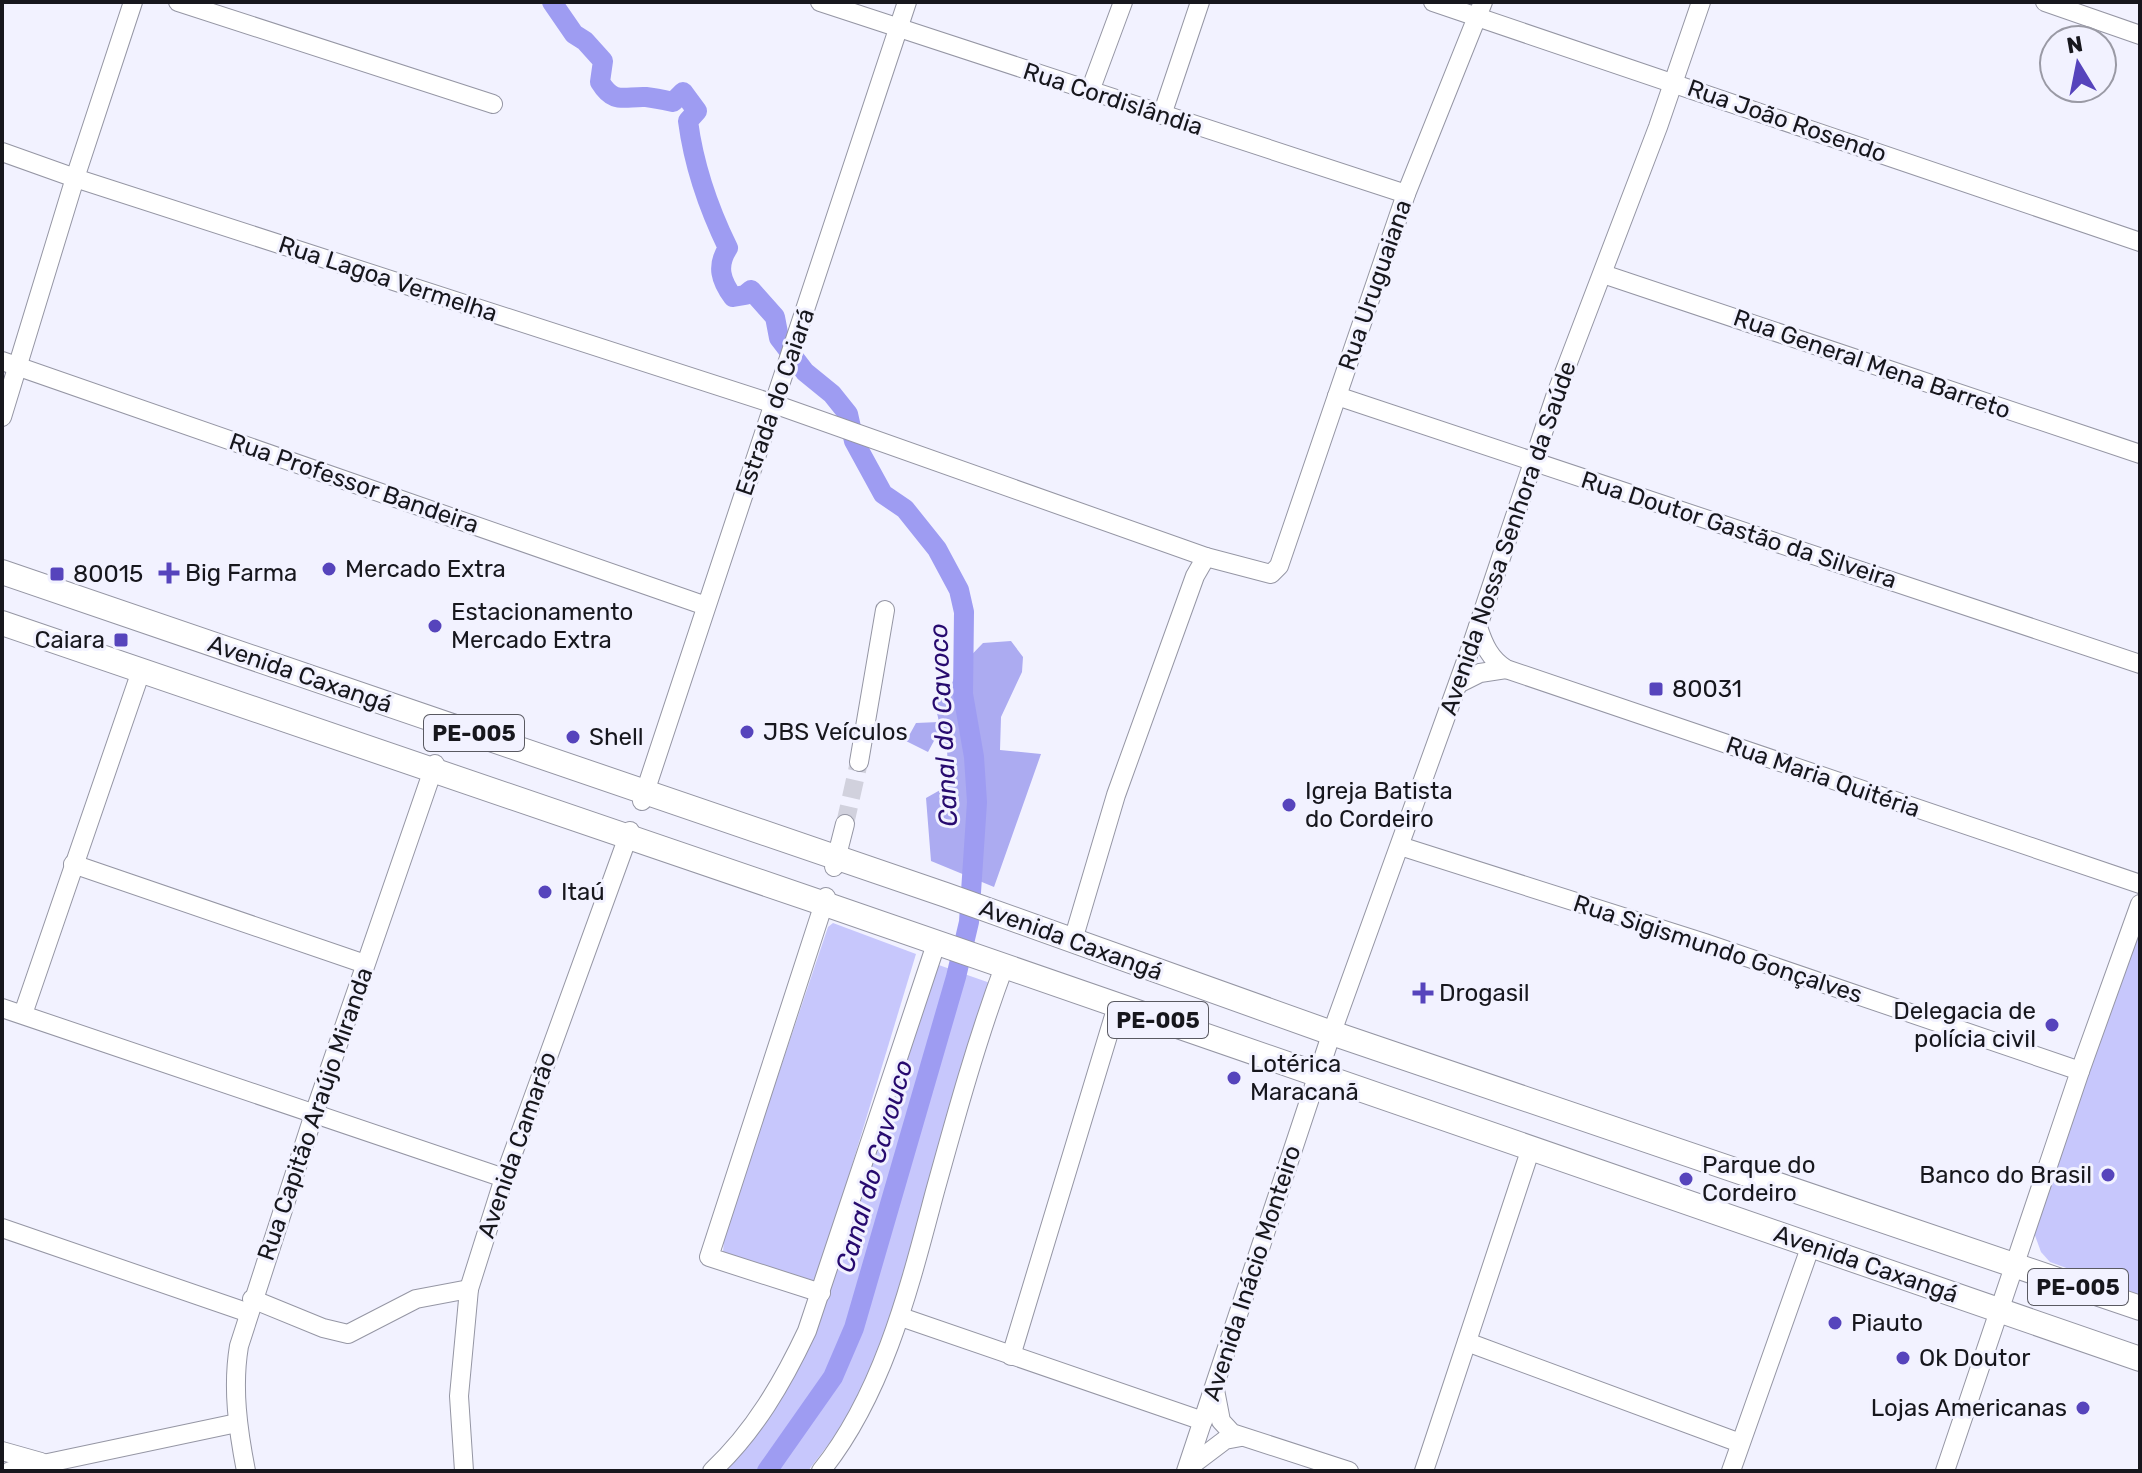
<svg xmlns="http://www.w3.org/2000/svg" width="2142" height="1473" font-family="Rubik,sans-serif">
  <style>
    .green { fill: #c7c7fc }
    .forest { fill: #acabf1 }
    .lines { fill: none; stroke-linecap: round; stroke-linejoin: round }
    .canal { stroke: #9e9cf2; stroke-width: 20 }
    .minor-tunnel { stroke: #d1d1dd; stroke-width: 18; stroke-dasharray: 18 9; stroke-linecap: butt }
    .minor-casing { stroke: #9596a4; stroke-width: 20 }
    .major-casing { stroke: #9596a4; stroke-width: 26 }
    .minor { stroke: #fff; stroke-width: 18 }
    .major { stroke: #fff; stroke-width: 24 }
    .poi-dot { fill: #5644bc; stroke: #f2f2ff; stroke-width: 3 }
    .labels { text-anchor: middle; stroke-width: 6; stroke-linejoin: round; paint-order: stroke }
    .shield { fill: #f2f2ff; stroke: #595961; stroke-width: 2 }
    .shield-label { font-size: 22px; font-weight: bold; fill: #17171d }
    .street-label { font-size: 24px; fill: #17171d; stroke: #f2f2ff }
    .poi-label { font-size: 24px; fill: #17171d; stroke: #f2f2ff; text-anchor: start }
    .water-label { font-size: 26px; font-style: italic; fill: #270a6f; stroke: #f2f2ff }
  </style>
  <rect width="100%" height="100%" fill="#f2f2ff"/>
  <!-- green -->
  <g class="green">
    <path d="M2140,920V1295L2050,1262L2041,1252L2033,1230Z"/>
    <path d="M833,923L916,954L816,1284L723,1253L724,1236L828,927Z"/>
    <path d="M933,963L993,984L908,1268L868,1380L838,1432L808,1471H718L786,1384Z"/>
  </g>
  <!-- forest -->
  <path class="forest" d="M1011,641L1023,657L1022,672L1001,717L1000,750L1041,754L994,887L931,861L926,798L949,785L947,750L935,739L928,752L906,741L916,723L939,722L933,695L947,697L957,670L983,643Z"/>
  <g class="lines">
    <!-- canal -->
    <path class="canal" d="M552,2L574,34L585,41L603,61L600,82C614,105 624,96 646,97C655,98 664,100 673,102L683,92L697,111L688,121C694,167 708,207 728,248C716,266 721,281 733,297L745,295L751,290L775,317L779,338L805,372L832,394L848,414L854,441L883,494L905,509L937,549L959,590L964,612L963,694L974,757L977,802L969,922L956,977L854,1328L833,1377L767,1471"/>
    <!-- minor-tunnel -->
    <path class="minor-tunnel" d="M845,824L859,762"/>
    <defs>
      <g id="minor">
        <path d="M178,2L493,104"/>
        <path d="M820,2L1406,194"/>
        <path d="M1433,2L2140,242"/>
        <path d="M2045,2L2140,35"/>
        <path d="M1090,91L1123,2"/>
        <path d="M1162,115L1200,2"/>
        <path d="M2,152L75,178L774,404L1206,557L1271,574L1279,566L1406,194L1483,2"/>
        <path d="M1603,274L2140,454"/>
        <path d="M2,361L706,606"/>
        <path d="M1337,396L2140,664"/>
        <path d="M2,417L75,178L133,2"/>
        <path d="M1478,627C1484,645 1490,659 1506,669L2140,884"/>
        <path d="M1458,684L1480,673L1506,669"/>
        <path d="M859,762L885,610"/>
        <path d="M642,801L907,2"/>
        <path d="M1400,846L1705,943L2080,1071"/>
        <path d="M73,864L365,964"/>
        <path d="M834,867L845,824"/>
        <path d="M1073,940L1116,795L1195,576L1206,557"/>
        <path d="M2,1008L504,1178"/>
        <path d="M23,1014L141,671"/>
        <path d="M2,1228L249,1313"/>
        <path d="M821,1293L709,1257L826,897"/>
        <path d="M252,1299L323,1328L348,1334L416,1299L469,1289"/>
        <path d="M901,1317L1203,1421"/>
        <path d="M1467,1342L1740,1443"/>
        <path d="M1011,1356L1117,1006"/>
        <path d="M1215,1390L1221,1421L1232,1433L1349,1471"/>
        <path d="M2,1451L41,1462"/>
        <path d="M1188,1468L1225,1440L1241,1437"/>
        <path d="M10,1471L237,1423"/>
        <path d="M246,1471C238,1430 232,1388 239,1346L314,1114L435,764"/>
        <path d="M464,1471L459,1396L469,1289L504,1178L630,831"/>
        <path d="M712,1471C754,1432 783,1382 807,1331L936,944"/>
        <path d="M821,1471C883,1394 909,1289 934,1195C955,1119 976,1042 1004,967"/>
        <path d="M1186,1471L1332,1032L1471,647L1556,394L1658,127L1701,2"/>
        <path d="M1424,1471L1531,1148"/>
        <path d="M1731,1471L1811,1245"/>
        <path d="M1945,1471L2080,1071L2140,904"/>
      </g>
      <g id="major">
        <path d="M2,572L946,895L1326,1031L2140,1308"/>
        <path d="M2,623L825,904L2140,1359"/>
      </g>
    </defs>
    <!-- minor casing -->
    <use href="#minor" class="minor-casing"/>
    <!-- major casing -->
    <use href="#major" class="major-casing"/>
    <!-- minor -->
    <use href="#minor" class="minor"/>
    <!-- major -->
    <use href="#major" class="major"/>
  </g>
  <!-- markers -->
  <g class="poi-dot">
    <circle cx="329" cy="569" r="8"/>
    <path d="M165 561h8v8h8v8h-8v8h-8v-8h-8v-8h8z"/>
    <rect x="49" y="566" width="16" height="16" rx="4"/>
    <circle cx="435" cy="626" r="8"/>
    <rect x="113" y="632" width="16" height="16" rx="4"/>
    <rect x="1648" y="681" width="16" height="16" rx="4"/>
    <circle cx="747" cy="732" r="8"/>
    <circle cx="573" cy="737" r="8"/>
    <circle cx="1289" cy="805" r="8"/>
    <circle cx="545" cy="892" r="8"/>
    <path d="M1419 981h8v8h8v8h-8v8h-8v-8h-8v-8h8z"/>
    <circle cx="2052" cy="1025" r="8"/>
    <circle cx="1234" cy="1078" r="8"/>
    <circle cx="2108" cy="1175" r="8"/>
    <circle cx="1686" cy="1179" r="8"/>
    <circle cx="1835" cy="1323" r="8"/>
    <circle cx="1903" cy="1358" r="8"/>
    <circle cx="2083" cy="1408" r="8"/>
  </g>
  <g class="labels">
    <!-- shield labels -->
    <g class="shield">
      <rect x="424" y="715" width="100" height="36" rx="6"/>
      <rect x="1108" y="1002" width="100" height="36" rx="6"/>
      <rect x="2028" y="1269" width="100" height="36" rx="6"/>
    </g>
    <g class="shield-label">
      <text x="474" y="741">PE-005</text>
      <text x="1158" y="1028">PE-005</text>
      <text x="2078" y="1295">PE-005</text>
    </g>
    <!-- street labels -->
    <g class="street-label">
      <text transform="translate(1113 99) rotate(18)" y="8">Rua Cordislândia</text>
      <text transform="translate(1787 121) rotate(19)" y="8">Rua João Rosendo</text>
      <text transform="translate(388 279) rotate(18)" y="8">Rua Lagoa Vermelha</text>
      <text transform="translate(1375 285) rotate(-71)" y="8">Rua Uruguaiana</text>
      <text transform="translate(1872 364) rotate(19)" y="8">Rua General Mena Barreto</text>
      <text transform="translate(775 402) rotate(-71)" y="8">Estrada do Caiará</text>
      <text transform="translate(354 483) rotate(19)" y="8">Rua Professor Bandeira</text>
      <text transform="translate(1739 530) rotate(18)" y="8">Rua Doutor Gastão da Silveira</text>
      <text transform="translate(1508 538) rotate(-71)" y="8">Avenida Nossa Senhora da Saúde</text>
      <text transform="translate(300 674) rotate(19)" y="8">Avenida Caxangá</text>
      <text transform="translate(1823 777) rotate(19)" y="8">Rua Maria Quitéria</text>
      <text transform="translate(1071 940) rotate(20)" y="8">Avenida Caxangá</text>
      <text transform="translate(1718 949) rotate(18)" y="8">Rua Sigismundo Gonçalves</text>
      <text transform="translate(315 1114) rotate(-71)" y="8">Rua Capitão Araújo Miranda</text>
      <text transform="translate(517 1145) rotate(-71)" y="8">Avenida Camarão</text>
      <text transform="translate(1866 1264) rotate(19)" y="8">Avenida Caxangá</text>
      <text transform="translate(1252 1273) rotate(-72)" y="8">Avenida Inácio Monteiro</text>
    </g>
    <!-- poi labels -->
    <g class="poi-label">
      <text x="345" y="577">Mercado Extra</text>
      <text x="185" y="581">Big Farma</text>
      <text x="73" y="582">80015</text>
      <text x="451" y="620">Estacionamento<tspan x="451" dy="28">Mercado Extra</tspan></text>
      <text x="105" y="648" text-anchor="end">Caiara</text>
      <text x="1672" y="697">80031</text>
      <text x="763" y="740">JBS Veículos</text>
      <text x="589" y="745">Shell</text>
      <text x="1305" y="799">Igreja Batista<tspan x="1305" dy="28">do Cordeiro</tspan></text>
      <text x="561" y="900">Itaú</text>
      <text x="1439" y="1001">Drogasil</text>
      <text x="2036" y="1019" text-anchor="end">Delegacia de<tspan x="2036" dy="28">polícia civil</tspan></text>
      <text x="1250" y="1072">Lotérica<tspan x="1250" dy="28">Maracanã</tspan></text>
      <text x="1702" y="1173">Parque do<tspan x="1702" dy="28">Cordeiro</tspan></text>
      <text x="2092" y="1183" text-anchor="end">Banco do Brasil</text>
      <text x="1851" y="1331">Piauto</text>
      <text x="1919" y="1366">Ok Doutor</text>
      <text x="2067" y="1416" text-anchor="end">Lojas Americanas</text>
    </g>
    <!-- water labels -->
    <g class="water-label">
      <text transform="translate(943 725) rotate(-93)" y="9">Canal do Cavoco</text>
      <text transform="translate(874 1166) rotate(-74)" y="9">Canal do Cavouco</text>
    </g>
  </g>
  <!-- border -->
  <rect width="2142" height="1473" fill="none" stroke="#17171d" stroke-width="8"/>
  <!-- north arrow -->
  <g transform="translate(2078 64) rotate(350)"><circle r="38" fill="#f2f2ff" stroke="#9a9aa5" stroke-width="2"/>
  <path d="M0-6L14 30L0 20L-14 30Z" fill="#5644bc"/>
  <text y="-12" font-size="22" font-weight="bold" text-anchor="middle" fill="#17171d">N</text>
  </g>
</svg>
